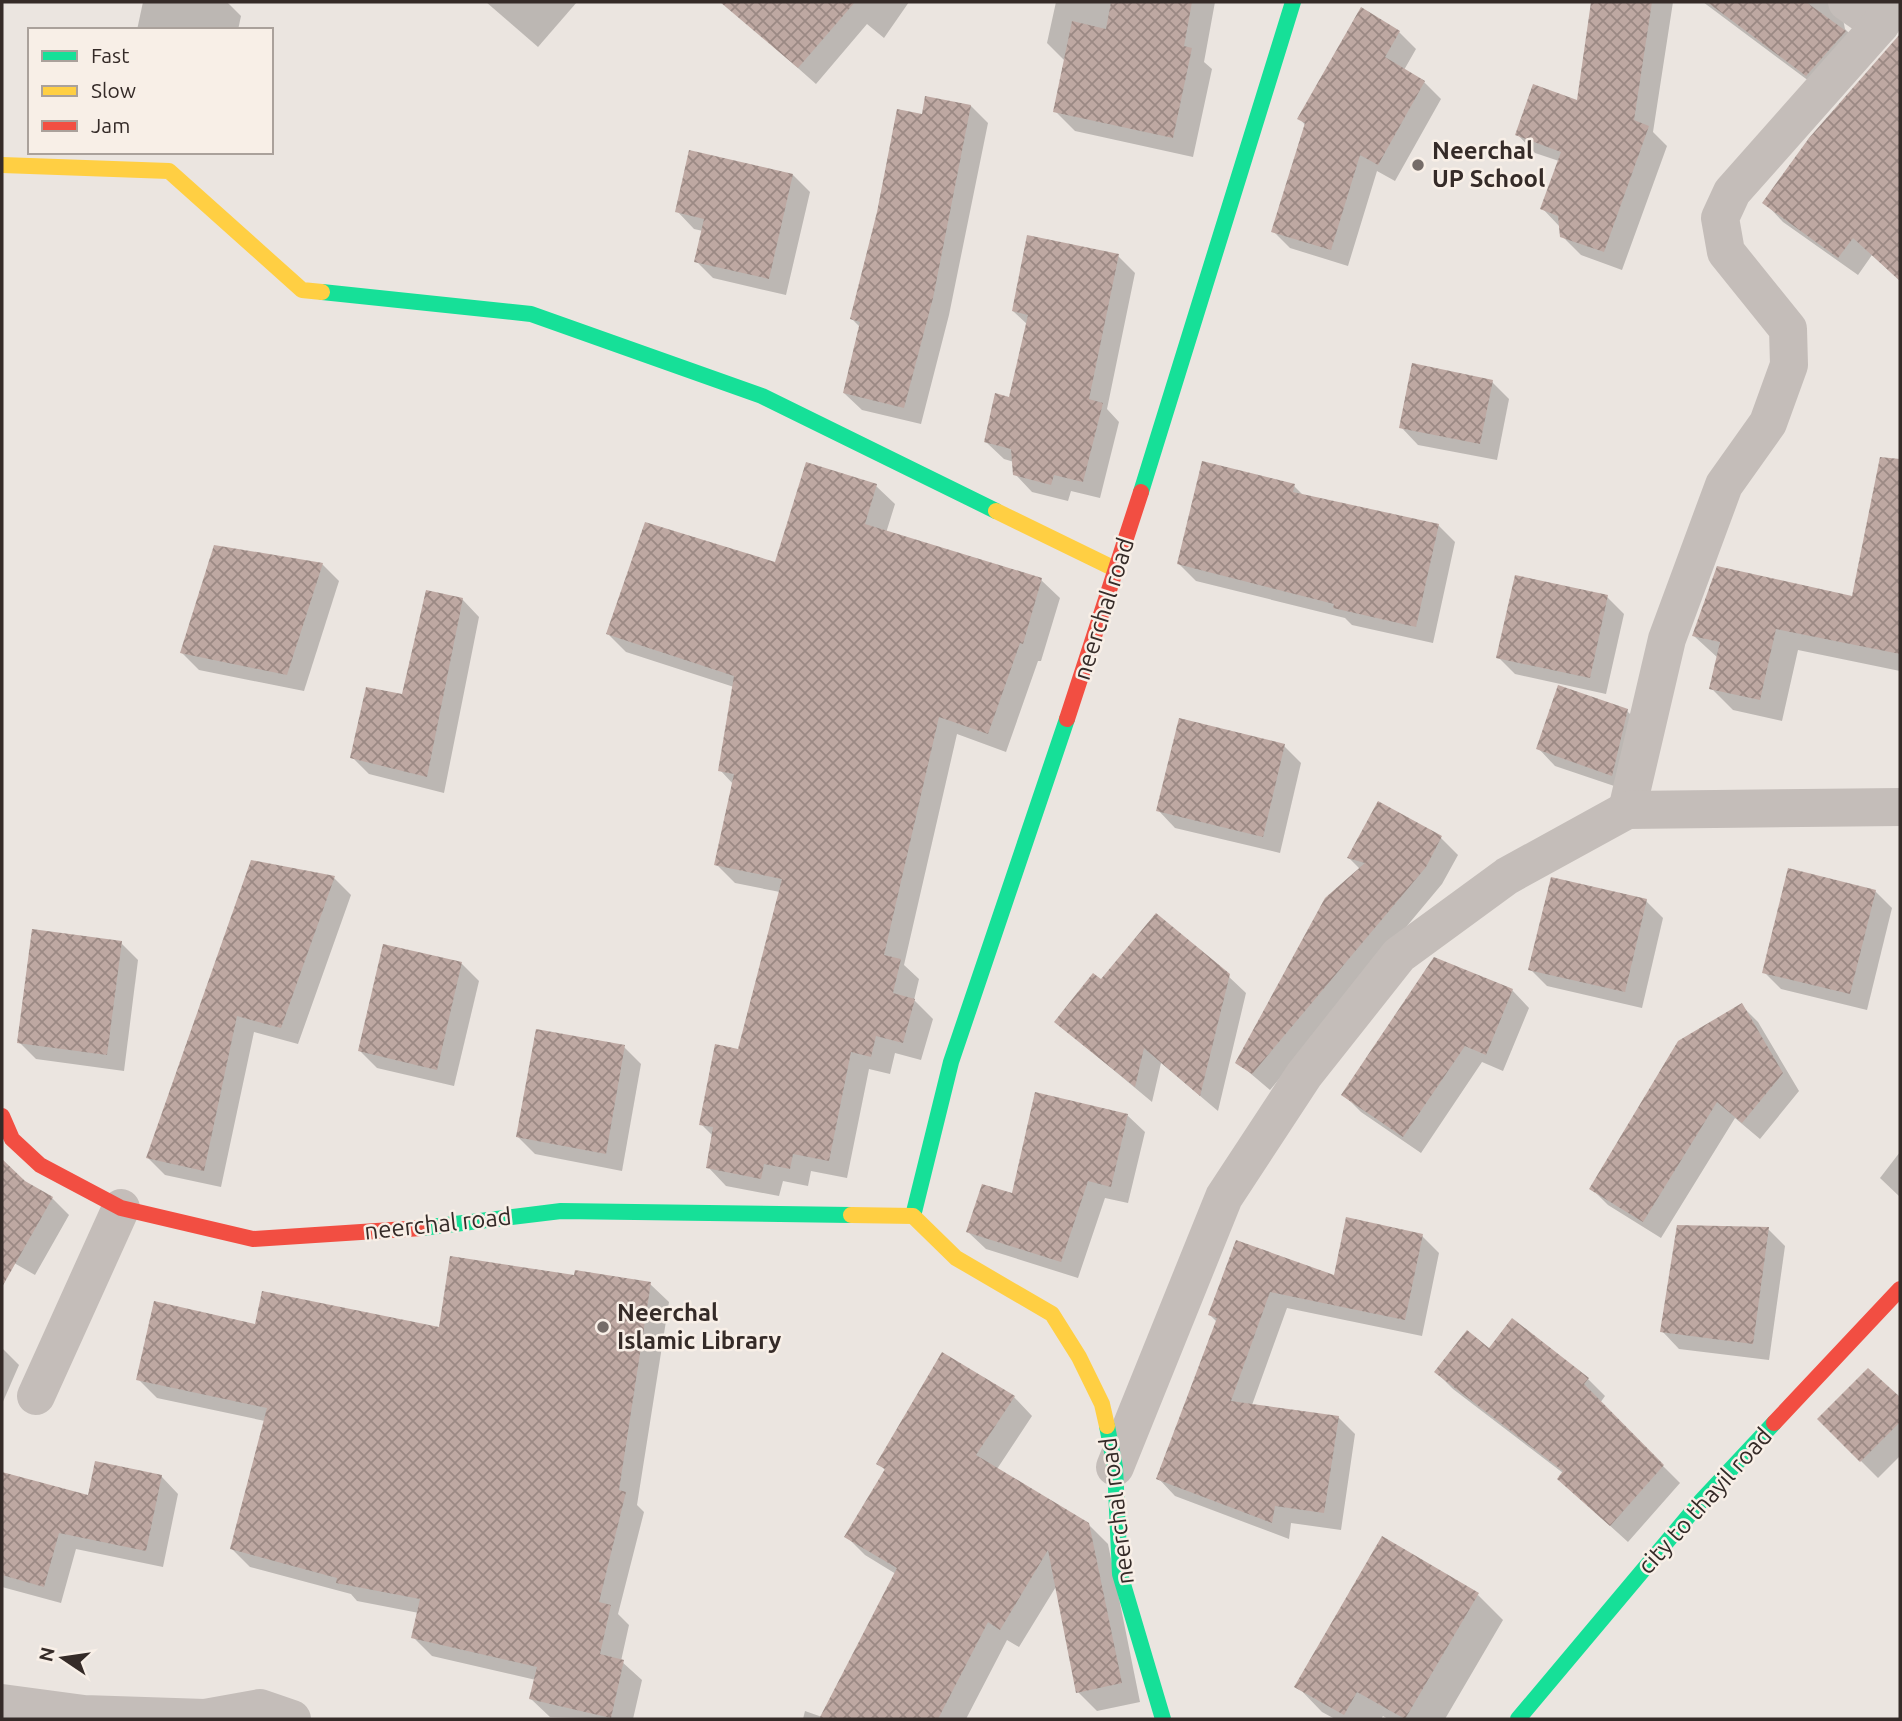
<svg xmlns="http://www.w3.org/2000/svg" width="1902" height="1721" font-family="Ubuntu,sans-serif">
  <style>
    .shadow { fill: #0003 }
    .building { fill: url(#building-cross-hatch) }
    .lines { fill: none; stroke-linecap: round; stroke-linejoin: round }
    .street { stroke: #c4bdb9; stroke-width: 38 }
    .fast { stroke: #16e098; stroke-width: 16 }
    .slow { stroke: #ffcf43; stroke-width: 16 }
    .jam { stroke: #f24e42; stroke-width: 16 }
    .poi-dot { fill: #756c68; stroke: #f8efe7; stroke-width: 2.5 }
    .labels { text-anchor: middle; stroke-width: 5; stroke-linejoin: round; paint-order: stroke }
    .poi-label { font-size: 24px; font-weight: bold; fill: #352b28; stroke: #f8efe7; text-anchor: start }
    .street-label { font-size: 24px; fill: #352b28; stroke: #f8efe7 }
  </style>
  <defs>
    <pattern id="building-cross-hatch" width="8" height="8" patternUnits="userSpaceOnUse" patternTransform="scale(1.75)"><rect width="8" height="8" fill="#bea8a2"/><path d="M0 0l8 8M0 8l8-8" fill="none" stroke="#9b8984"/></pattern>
  </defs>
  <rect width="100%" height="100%" fill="#ebe5e0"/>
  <!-- shadow -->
  <g class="shadow">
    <path d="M143,2H227L241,16L238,30H137Z"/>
    <path d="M486,2H577L538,47Z"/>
    <path d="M738,2H909L884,38L867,24L816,84L731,9Z"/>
    <path d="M1056,2H1215L1204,62L1212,69L1193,157L1075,131L1055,111L1065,61L1047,43Z"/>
    <path d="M1593,2H1673L1653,132L1667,146L1622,270L1581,255L1562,236L1560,227L1542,208L1559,161L1535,153L1517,134L1578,102Z"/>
    <path d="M1703,2H1855L1843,19L1845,29L1865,49L1825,93Z"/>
    <path d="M1399,32L1416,49L1404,70L1424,82L1441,99L1395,181L1377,171L1348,266L1290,248L1273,231L1306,126L1299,118Z"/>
    <path d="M1900,37V281L1872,255L1858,275L1783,222L1765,203L1810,139Z"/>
    <path d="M971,106L988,123L949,315L921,424L862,410L844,393L861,328L852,319L923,116Z"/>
    <path d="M793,175L810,192L786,295L713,278L696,261L703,231L694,229L677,211Z"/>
    <path d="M1118,256L1135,273L1107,409L1119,422L1100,498L1071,491L1068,501L1032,492L1015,474L1014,462L1004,459L986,442L1010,400L1028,325L1013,311Z"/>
    <path d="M1492,382L1509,399L1497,460L1418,445L1401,427Z"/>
    <path d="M876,486L895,504L886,533L1041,580L1060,598L1041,661H1038L1006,752L957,734L904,965L919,979L914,1000L933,1019L921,1060L895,1053L890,1074L869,1069L847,1178L811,1171L808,1186L783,1181L779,1196L726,1186L708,1167L713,1136L701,1124L739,1051L780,892L735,883L716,864L734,785L720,770L734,687L626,652L608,634L776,564Z"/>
    <path d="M1294,486L1304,496L1438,525L1455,542L1433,643L1352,625L1345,618L1196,581L1179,564Z"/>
    <path d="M1873,501L1900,507V671L1798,650L1782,721L1733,710L1711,688L1718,658L1694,636L1853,598Z"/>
    <path d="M322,564L339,581L304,691L199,670L182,653Z"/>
    <path d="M1607,597L1624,614L1606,694L1515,674L1498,657Z"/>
    <path d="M462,599L479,617L444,793L369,774L352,757L404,696Z"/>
    <path d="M1627,711L1644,728L1629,791L1555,766L1538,748Z"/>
    <path d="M1284,746L1301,763L1280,853L1175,828L1158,810Z"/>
    <path d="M1379,803L1441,838L1458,855L1442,884L1270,1090L1237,1062L1360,869L1349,858Z"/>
    <path d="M252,862L334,878L351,895L298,1044L254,1032L221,1187L165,1175L148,1158Z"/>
    <path d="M1875,891L1892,908L1867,1010L1781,989L1764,972Z"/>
    <path d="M1646,901L1663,918L1642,1008L1547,986L1530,969Z"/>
    <path d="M121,943L138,960L124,1071L36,1059L19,1042Z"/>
    <path d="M461,963L479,981L454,1086L377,1068L360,1051Z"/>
    <path d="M1228,976L1246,993L1218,1111L1161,1063L1152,1102L1056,1022L1101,982Z"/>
    <path d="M1512,990L1529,1008L1503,1071L1482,1062L1421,1153L1361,1112L1344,1095Z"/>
    <path d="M1741,1005L1758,1022L1799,1091L1760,1139L1735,1118L1661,1238L1608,1205L1591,1188Z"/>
    <path d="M624,1047L641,1064L622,1171L535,1154L518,1137Z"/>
    <path d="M1127,1115L1145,1132L1128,1203L1105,1198L1078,1278L986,1249L968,1232L1013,1196Z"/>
    <path d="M1900,1152V1197L1880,1178Z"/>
    <path d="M2,1162L24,1183L52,1198L69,1215L35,1275L2,1256Z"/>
    <path d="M1768,1229L1785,1246L1769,1360L1679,1349L1662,1331Z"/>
    <path d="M1422,1236L1439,1253L1422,1336L1287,1308L1252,1405L1338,1417L1355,1434L1341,1530L1291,1523L1289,1539L1175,1496L1158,1478L1217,1322L1210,1315L1237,1242L1335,1278Z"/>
    <path d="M576,1277L650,1284L669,1302L637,1505L644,1512L618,1614L629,1625L621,1661L642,1680L633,1719L550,1717L531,1699L536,1680L432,1656L413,1637L419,1613L357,1601L351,1594L250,1567L232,1549L265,1421L157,1398L138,1379L257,1326L440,1329Z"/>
    <path d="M2,1348L19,1365L2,1404Z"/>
    <path d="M1489,1350L1588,1379L1605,1396L1600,1403L1680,1483L1628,1542L1576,1495L1563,1473L1453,1389L1436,1372Z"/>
    <path d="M1868,1371L1900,1399V1456L1878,1478L1819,1419Z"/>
    <path d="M1014,1397L1032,1416L997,1469L1088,1524L1108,1544L1140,1702L1097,1711L1078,1692L1057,1585L1019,1647L1007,1640L966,1719H803L805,1711L822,1717L896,1574L865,1555L846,1536L886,1471L879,1464Z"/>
    <path d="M2,1474L90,1498L161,1476L178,1494L163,1567L76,1549L61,1603L2,1587Z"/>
    <path d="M1478,1595L1503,1620L1445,1719H1388L1383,1716L1381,1719H1335L1322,1712L1297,1686Z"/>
  </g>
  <!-- building -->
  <g class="building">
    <path d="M720,2H855L798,68Z"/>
    <path d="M1111,2H1192L1184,46L1192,48L1173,138L1053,112L1072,21L1106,29Z"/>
    <path d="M1591,2H1652L1634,120L1649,126L1604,252L1560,237L1558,216L1540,209L1561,152L1515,135L1533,84L1577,100Z"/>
    <path d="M1707,2H1806L1846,31L1806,76Z"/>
    <path d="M1361,7L1400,31L1385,57L1425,81L1378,165L1360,155L1331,250L1271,232L1305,123L1297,119Z"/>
    <path d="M1900,34V281L1853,238L1838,258L1762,203L1809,138Z"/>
    <path d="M925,96L971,105L933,298L904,408L843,393L860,322L850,319L877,212L897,109L922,114Z"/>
    <path d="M689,150L793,174L769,279L694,262L704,219L675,212Z"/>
    <path d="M1027,235L1119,254L1089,399L1103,403L1083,482L1054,475L1051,485L1013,475L1011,449L984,442L995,393L1009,397L1028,315L1012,311Z"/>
    <path d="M1412,363L1493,380L1480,444L1399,428Z"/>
    <path d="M1880,457L1900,459V654L1776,629L1760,700L1709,689L1720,642L1692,636L1717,566L1852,596Z"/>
    <path d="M1202,461L1295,484L1293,492L1439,524L1416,627L1333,608L1334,604L1177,564Z"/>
    <path d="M806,462L877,484L865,524L1042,578L1023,644L1020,643L988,734L939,717L884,955L901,959L893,993L915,999L903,1043L876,1036L871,1057L851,1052L829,1161L793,1154L790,1169L764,1164L761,1179L706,1168L713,1127L699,1125L715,1044L738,1049L782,879L714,865L734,774L718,771L734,676L606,634L645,522L775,562Z"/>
    <path d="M214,545L323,563L287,675L180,653Z"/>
    <path d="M1515,575L1608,595L1590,678L1496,658Z"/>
    <path d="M426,590L463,598L427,777L350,758L366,687L402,694Z"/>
    <path d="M1558,685L1628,709L1612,776L1536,749Z"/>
    <path d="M1179,718L1285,744L1263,837L1156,811Z"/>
    <path d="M1378,801L1442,836L1426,867L1252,1074L1235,1063L1325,898L1365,863L1347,858Z"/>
    <path d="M251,860L335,876L281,1028L237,1016L204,1171L146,1158Z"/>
    <path d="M1788,868L1876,890L1850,994L1762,973Z"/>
    <path d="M1551,877L1647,899L1625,992L1528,970Z"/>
    <path d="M1156,913L1230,974L1200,1096L1144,1048L1135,1087L1054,1022L1093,973L1101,979Z"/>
    <path d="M32,929L122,941L107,1055L17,1043Z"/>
    <path d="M383,944L462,962L437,1070L358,1051Z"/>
    <path d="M1434,957L1513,989L1486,1055L1465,1046L1403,1137L1341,1095Z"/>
    <path d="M1742,1003L1783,1073L1742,1123L1717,1102L1643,1222L1589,1189L1678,1041Z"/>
    <path d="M536,1029L625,1045L606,1154L516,1137Z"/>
    <path d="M1035,1092L1128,1114L1111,1187L1088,1181L1061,1262L966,1232L982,1184L1012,1193Z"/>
    <path d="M2,1159L25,1181L53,1197L2,1287Z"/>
    <path d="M1346,1217L1423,1234L1405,1320L1270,1292L1231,1401L1339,1416L1324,1513L1275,1506L1272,1523L1156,1479L1217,1318L1208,1315L1236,1240L1334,1275Z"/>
    <path d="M1677,1225L1769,1227L1753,1344L1660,1332Z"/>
    <path d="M450,1256L574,1275L575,1270L651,1282L619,1490L626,1492L599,1602L611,1605L600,1654L624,1660L611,1718L529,1699L537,1667L411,1638L420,1599L336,1583L337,1578L230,1549L267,1408L136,1380L154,1301L255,1324L262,1291L439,1327Z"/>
    <path d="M1512,1318L1589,1378L1584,1384L1664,1465L1610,1526L1557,1479L1563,1471L1434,1372L1467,1330L1489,1348Z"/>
    <path d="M942,1352L1015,1396L976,1455L1089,1523L1122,1683L1076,1693L1048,1550L1000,1630L988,1622L938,1719H819L897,1568L844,1537L885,1469L876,1464Z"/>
    <path d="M1868,1368L1900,1397V1422L1860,1462L1817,1419Z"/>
    <path d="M95,1461L162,1475L146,1551L59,1533L44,1587L2,1575V1472L88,1495Z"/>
    <path d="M1382,1536L1479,1593L1405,1719L1357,1692L1344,1715L1294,1687Z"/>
  </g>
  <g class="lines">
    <!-- street -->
    <g class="street">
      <path d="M1847,2L1880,25"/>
      <path d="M1627,810L1667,639L1724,485L1768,423L1789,365L1788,329L1726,252L1720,218L1732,192L1880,25L1895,2"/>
      <path d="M36,1396L121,1208"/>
      <path d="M1115,1467L1224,1197L1304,1075L1399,955L1507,876L1627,810L1900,807"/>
      <path d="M2,1703L84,1714L205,1718L260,1708L292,1719"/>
    </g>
    <!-- fast -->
    <g class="fast">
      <path d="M322,292L531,314L762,396L996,511"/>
      <path d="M1141,492L1293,2"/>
      <path d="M913,1216L951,1062L1067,719"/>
      <path d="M422,1228L561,1211L851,1215"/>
      <path d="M1107,1426L1115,1467L1120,1574L1163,1719"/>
      <path d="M1518,1719L1702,1500L1774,1423"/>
    </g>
    <!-- slow -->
    <g class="slow">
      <path d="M2,165L169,171L302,290L322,292"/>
      <path d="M996,511L1117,570"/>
      <path d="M851,1215L913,1216L956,1258L1052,1314L1079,1357L1102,1404L1107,1426"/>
    </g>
    <!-- jam -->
    <g class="jam">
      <path d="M1067,719L1141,492"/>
      <path d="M2,1116L12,1139L40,1165L121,1208L253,1239L422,1228"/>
      <path d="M1774,1423L1900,1289"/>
    </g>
  </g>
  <!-- markers -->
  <g class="poi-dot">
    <circle cx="1418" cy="165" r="7"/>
    <circle cx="603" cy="1327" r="7"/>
  </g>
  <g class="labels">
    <!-- poi labels -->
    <g class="poi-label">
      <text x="1432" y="159">Neerchal<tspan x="1432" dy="28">UP School</tspan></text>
      <text x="617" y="1321">Neerchal<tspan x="617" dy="28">Islamic Library</tspan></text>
    </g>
    <!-- street labels -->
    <g class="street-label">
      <text transform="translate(1104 609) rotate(-72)" y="8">neerchal road</text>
      <text transform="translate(438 1224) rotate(-6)" y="8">neerchal road</text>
      <text transform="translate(1705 1501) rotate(-48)" y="8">city to thayil road</text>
      <text transform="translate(1117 1511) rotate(-97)" y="8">neerchal road</text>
    </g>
  </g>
  <!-- border -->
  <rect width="1902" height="1721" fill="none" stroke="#352b28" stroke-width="7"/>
  <!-- legend -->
  <rect x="28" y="28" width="245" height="126" fill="#f8efe7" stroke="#aaa19b" stroke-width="2"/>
  <rect x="42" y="51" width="35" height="10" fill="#16e098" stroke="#aaa19b" stroke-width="2"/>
  <text x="91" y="63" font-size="21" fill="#352b28">Fast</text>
  <rect x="42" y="86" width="35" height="10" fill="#ffcf43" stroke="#aaa19b" stroke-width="2"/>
  <text x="91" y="98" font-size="21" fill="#352b28">Slow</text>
  <rect x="42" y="121" width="35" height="10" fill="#f24e42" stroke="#aaa19b" stroke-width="2"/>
  <text x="91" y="133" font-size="21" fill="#352b28">Jam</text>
  <!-- north arrow -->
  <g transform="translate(63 1658) rotate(283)" stroke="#f8efe7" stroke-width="5" paint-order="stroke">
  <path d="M0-5L12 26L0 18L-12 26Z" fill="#352b28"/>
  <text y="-10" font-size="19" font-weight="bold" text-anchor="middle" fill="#352b28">N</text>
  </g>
</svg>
